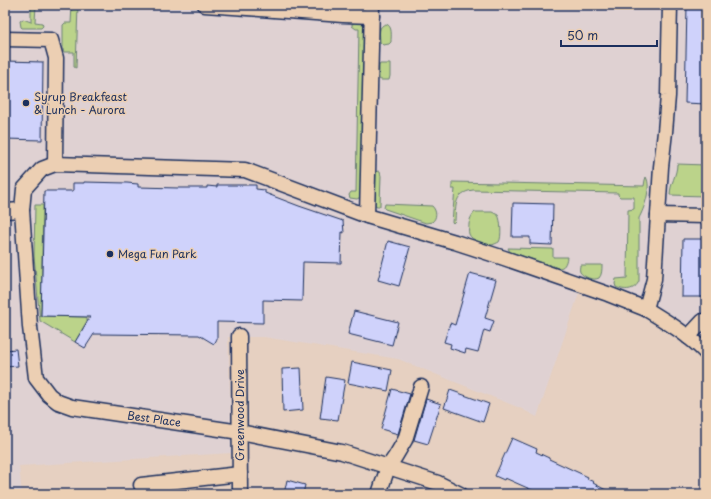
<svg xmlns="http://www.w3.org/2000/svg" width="711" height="499" font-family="'Playpen Sans',sans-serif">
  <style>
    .built { fill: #dfd1d2 }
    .green { fill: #bbd38a; stroke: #6b8174 }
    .building { fill: #cfd2fb; stroke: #1b2f5e }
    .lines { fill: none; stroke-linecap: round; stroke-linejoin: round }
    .minor-casing { stroke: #1b2f5e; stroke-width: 17 }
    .minor { stroke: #eccfb3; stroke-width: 14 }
    .poi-dot { fill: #1b2f5e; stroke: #eccfb3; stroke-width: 1.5 }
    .labels { text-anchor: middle; stroke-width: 3; stroke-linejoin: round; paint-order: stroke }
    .poi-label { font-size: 11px; fill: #1b2f5e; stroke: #eccfb3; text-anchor: start }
    .street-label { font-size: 11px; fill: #1b2f5e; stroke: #eccfb3 }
  </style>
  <rect width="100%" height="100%" fill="#e6d0c1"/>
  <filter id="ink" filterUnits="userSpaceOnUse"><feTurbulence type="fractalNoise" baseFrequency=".025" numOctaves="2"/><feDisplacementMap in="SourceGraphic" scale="8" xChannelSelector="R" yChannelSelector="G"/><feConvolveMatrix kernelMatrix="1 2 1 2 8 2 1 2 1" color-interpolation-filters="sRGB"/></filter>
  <g filter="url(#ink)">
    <!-- built -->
    <path class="built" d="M5,5H706V341L681,342L645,316L579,293L537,417L520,408L398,359L264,337H228L232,453L19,466L22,494H5Z"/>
    <!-- green -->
    <g class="green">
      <path d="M31,5H36L35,22L42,23L43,26L41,28H22L21,27L20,21L23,19L31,22Z"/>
      <path d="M72,5H78L76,68L74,67V52H64L63,50V25L65,23H71Z"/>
      <path d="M356,22L362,23L364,26V29L361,195L359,198L357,199L350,198L349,195L351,192H356L359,29H356L352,26V24Z"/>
      <path d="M386,24C393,26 391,36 391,42L389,44L383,45L380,42C380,35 377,26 386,24Z"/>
      <path d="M380,64H390V76L389,80H381L379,79V66Z"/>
      <path d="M677,164L706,165V196L670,195C670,184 677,175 677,164Z"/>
      <path d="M378,171L380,172L381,176L380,204V206H377L375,205L376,172Z"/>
      <path d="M646,177C652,187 644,209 639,218V281C635,291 624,291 616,287L615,284L616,279L627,278L628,210L634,209V197H620L618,195V193L473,190C454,193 456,205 455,221L453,223L452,222L455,189H452V182L644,186L645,180Z"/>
      <path d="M385,204L432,206C437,211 437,218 432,222L426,223L385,209L384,208Z"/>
      <path d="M35,205H43L41,316L87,317V321L75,342L40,321L34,256Z"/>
      <path d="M475,212H492L498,215C501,219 502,238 499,242C497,243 495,244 492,245C486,244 471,241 469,234C468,231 469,227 469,224C470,219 471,216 475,212Z"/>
      <path d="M508,248L553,249V257H567C566,264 564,268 558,268L514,253L510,252Z"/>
      <path d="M580,265H602C602,269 602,275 599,278C594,281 583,277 580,272C579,269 580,267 580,265Z"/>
    </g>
    <!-- building -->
    <g class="building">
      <path d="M687,5H706V104L685,103Z"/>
      <path d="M5,61L43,62L42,140L5,139Z"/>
      <path d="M84,182L127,183L138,184V187L178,188H207V186L217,187V185H256V189L265,190V193L299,206L343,221L344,233L342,232L341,263L303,262L302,301L263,300V323L217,322V339L214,344L199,335L94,334L85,348L75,342L90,317L41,316L44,191H73V183H84Z"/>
      <path d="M513,203L553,204L552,245L530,244V237H512Z"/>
      <path d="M683,239H706V297H682Z"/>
      <path d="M388,241L410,247L399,286L378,280Z"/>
      <path d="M470,273L496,280L485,318L494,321L490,332L484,330L478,352L466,349L465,353L450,348L451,344L444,342L450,323L455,325Z"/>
      <path d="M354,311L398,322L392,345L348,334Z"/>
      <path d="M16,349L18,366L5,367V350Z"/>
      <path d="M352,362L392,370L388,391L348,383Z"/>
      <path d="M301,368L303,410L283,412L282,369Z"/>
      <path d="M326,377L345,380L338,420L320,418Z"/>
      <path d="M392,389L410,394L398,434L381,429Z"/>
      <path d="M450,390L489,404L483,422L444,408Z"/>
      <path d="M426,399L441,404L428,444L414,440Z"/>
      <path d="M512,438L537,449L536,452L549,458V459L588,477L587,479L594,482L593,483L613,494H541L505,478L504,480L495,476Z"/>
      <path d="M287,480L305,485L303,494H284Z"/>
    </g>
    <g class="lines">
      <defs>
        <g id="minor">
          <path d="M205,5L343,15L372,16"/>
          <path d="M670,5L668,96L665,132L661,167L654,279L646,309C667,322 689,335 706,353"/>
          <path d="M5,39L51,40L56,58L55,164"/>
          <path d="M22,210L24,189L42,169L55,164L245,170L367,216L455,242L504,258L608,294L646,309"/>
          <path d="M5,211L22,210L30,327L36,378L49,395L58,402L72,407L240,432L342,452L438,483L460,494"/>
          <path d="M658,215L706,216"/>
          <path d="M367,216L372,5"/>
          <path d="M239,336L240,494"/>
          <path d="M688,337L703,321H706"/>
          <path d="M141,485L240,474"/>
          <path d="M379,494L388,467L395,457L405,440L421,387"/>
        </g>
      </defs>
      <!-- minor casing -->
      <use href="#minor" class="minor-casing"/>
      <!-- minor -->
      <use href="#minor" class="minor"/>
    </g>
  </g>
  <!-- markers -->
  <g class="poi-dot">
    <circle cx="26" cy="103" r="4"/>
    <circle cx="110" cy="254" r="4"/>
  </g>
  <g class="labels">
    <!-- poi labels -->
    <g class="poi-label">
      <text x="34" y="101">Syrup Breakfeast<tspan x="34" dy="13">&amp; Lunch - Aurora</tspan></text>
      <text x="118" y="258">Mega Fun Park</text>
    </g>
    <!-- street labels -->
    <g class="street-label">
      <text transform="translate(240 415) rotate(-90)" y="4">Greenwood Drive</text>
      <text transform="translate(154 419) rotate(8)" y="4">Best Place</text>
    </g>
  </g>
  <!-- margin -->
  <rect width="711" height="499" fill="none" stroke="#eccfb3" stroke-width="20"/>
  <rect x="10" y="10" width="691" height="479" fill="none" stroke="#1b2f5e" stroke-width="1.5" filter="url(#ink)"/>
  <!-- scale -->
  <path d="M561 40v6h96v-6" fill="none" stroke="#1b2f5e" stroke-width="2"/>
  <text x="567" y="40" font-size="12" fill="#1b2f5e" stroke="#eccfb3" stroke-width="3" paint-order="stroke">50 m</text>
</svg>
